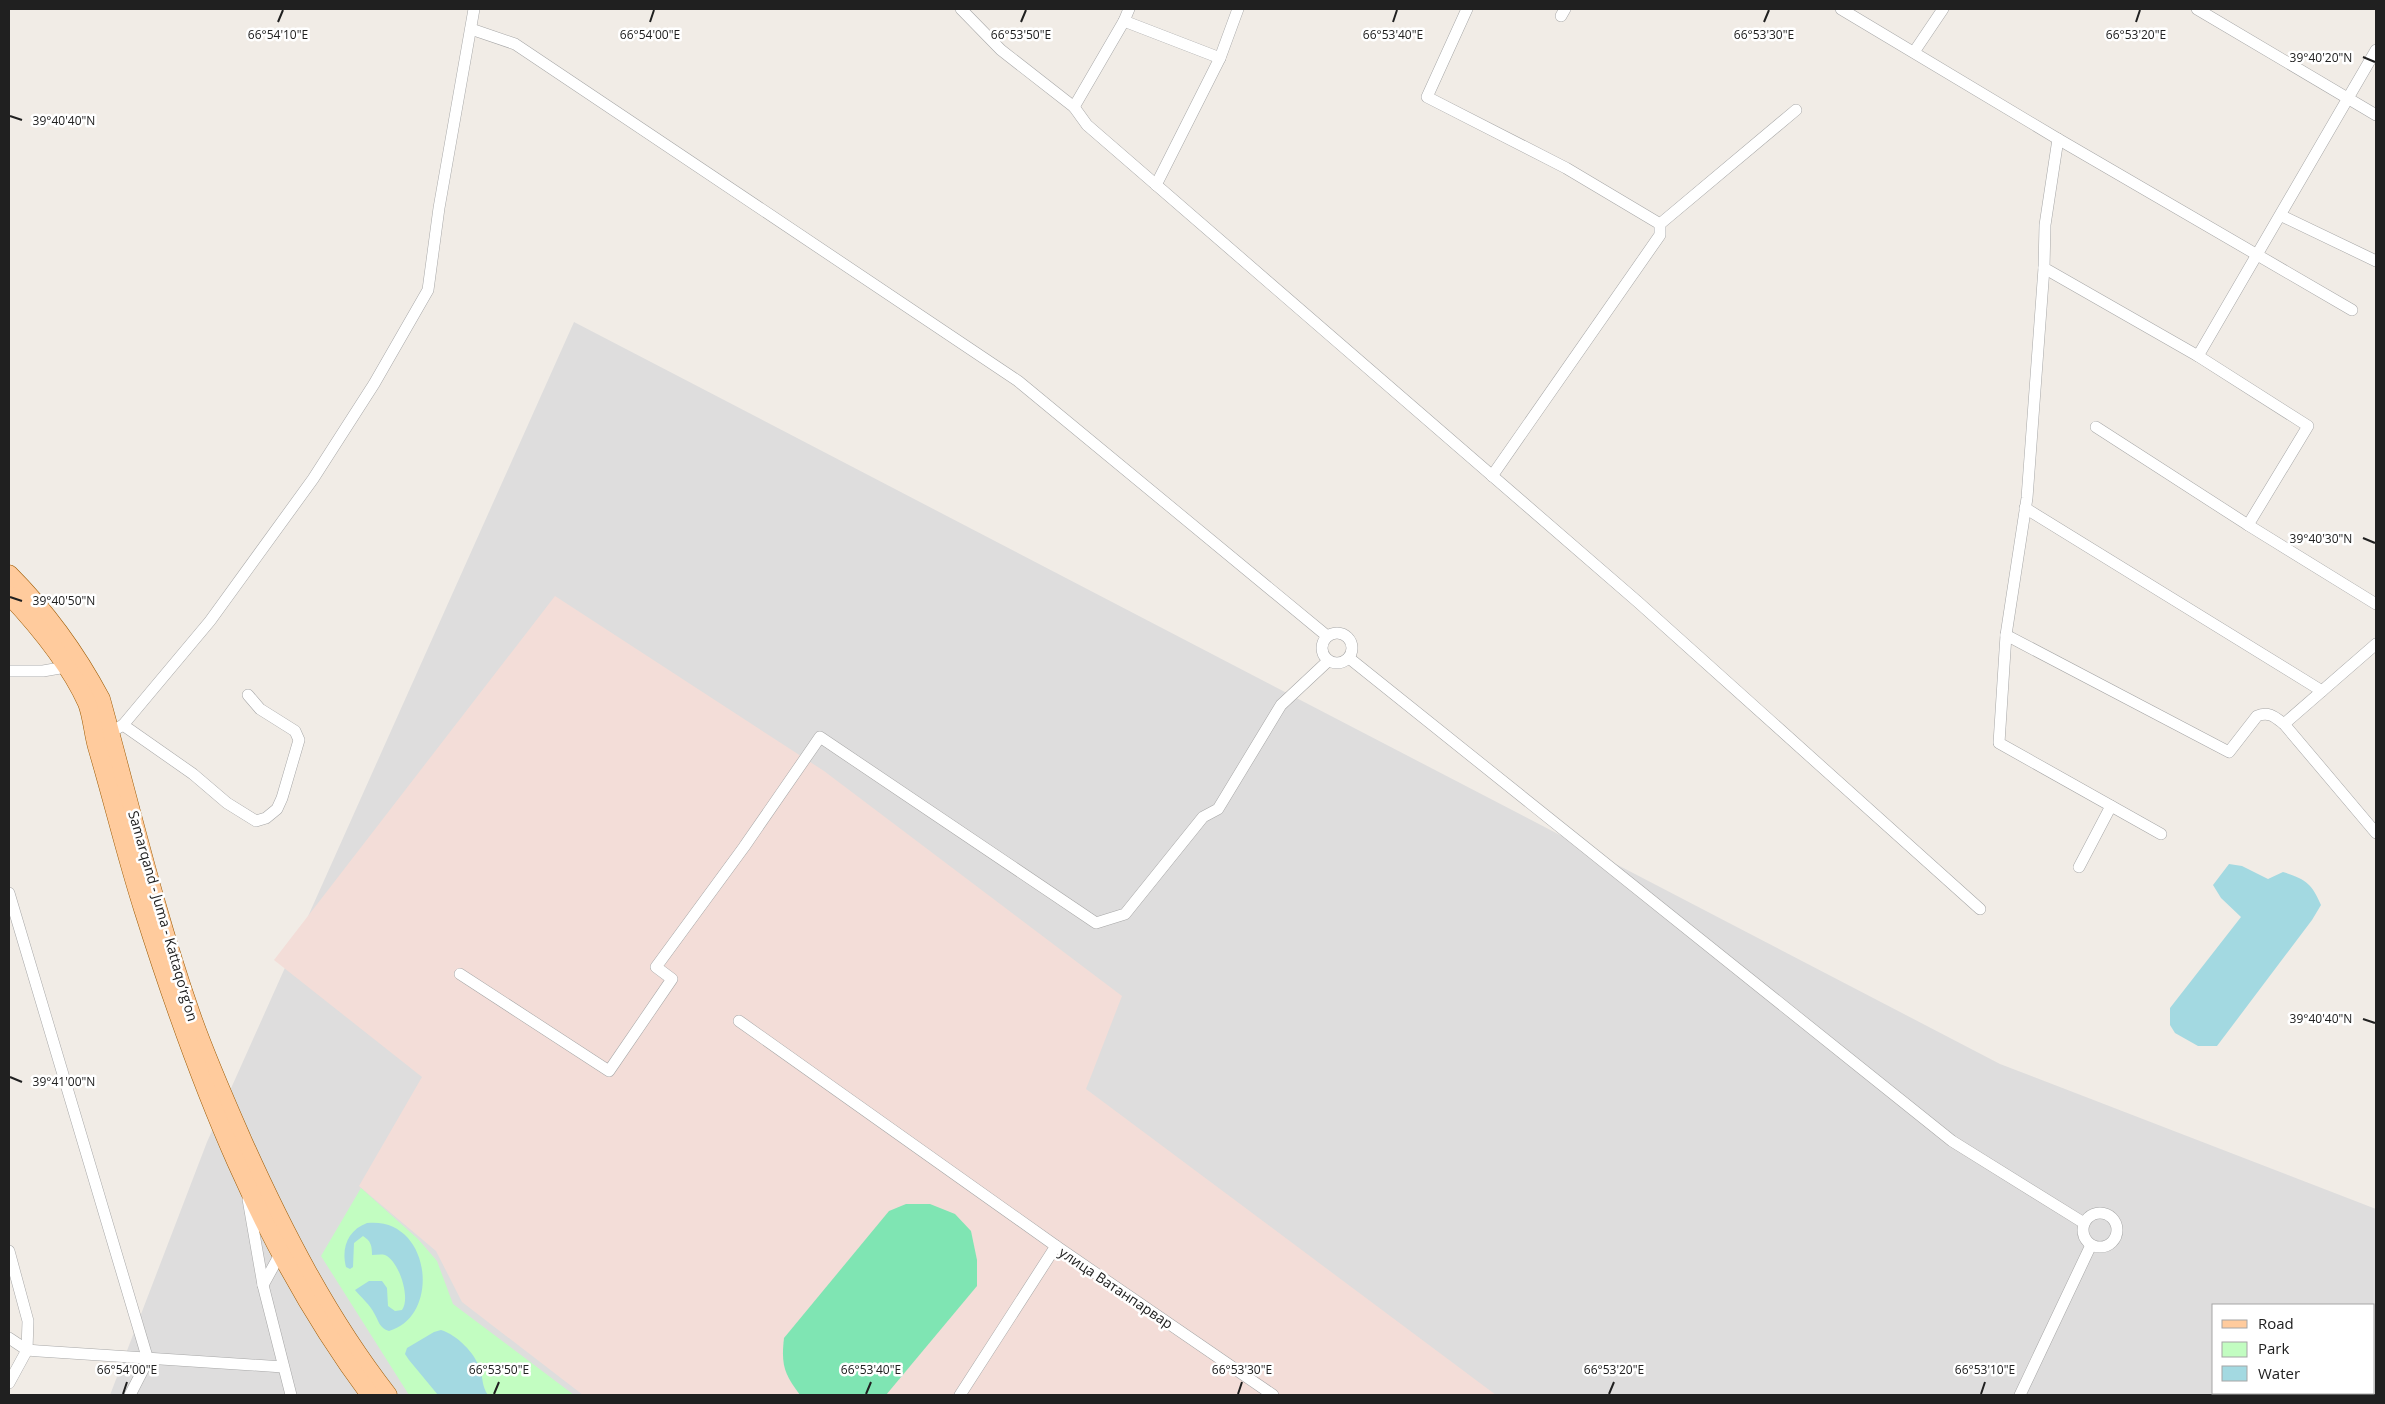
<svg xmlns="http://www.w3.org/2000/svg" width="2385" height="1404" font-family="'Open Sans',sans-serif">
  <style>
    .residential { fill: #dedddd; fill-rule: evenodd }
    .military { fill: #f3ddd8 }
    .park { fill: #c2fdc1 }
    .pitch { fill: #7fe5b3 }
    .water { fill: #a3d9e1 }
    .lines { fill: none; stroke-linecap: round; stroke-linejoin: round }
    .street-casing { stroke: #a7a7a7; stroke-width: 12 }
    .primary-casing { stroke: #9c5900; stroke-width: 19 }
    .street { stroke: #fff; stroke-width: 11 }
    .primary { stroke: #ffcb9d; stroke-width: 18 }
    .ticks { fill: none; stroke: #202020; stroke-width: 2 }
    .labels { text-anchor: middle; stroke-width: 5; stroke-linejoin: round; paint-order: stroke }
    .street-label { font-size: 14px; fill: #202020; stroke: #fff }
    .ticks-label { font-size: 12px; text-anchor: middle; fill: #202020; stroke: #fff; stroke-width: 5; stroke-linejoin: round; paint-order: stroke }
  </style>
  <rect width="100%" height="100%" fill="#f1ece6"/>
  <!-- residential -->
  <path class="residential" d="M574,322L2000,1064L2376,1209V1395H110L207,1142ZM2214,1305H2374V1393H2214Z"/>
  <!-- military -->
  <path class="military" d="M555,596L824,771L1122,996L1086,1089L1496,1395H583L462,1302L436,1251L359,1186L422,1077L274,960Z"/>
  <!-- park -->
  <path class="park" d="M361,1188L418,1239L437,1261L453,1304L574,1395H409L321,1256Z"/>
  <!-- pitch -->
  <path class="pitch" d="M906,1204H930L955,1214L971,1231L977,1260V1286L886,1395H800C784,1374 781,1365 784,1338L889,1211Z"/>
  <!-- water -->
  <g class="water">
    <path d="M2229,864L2242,866L2268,879L2283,872C2306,879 2312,884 2321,905L2312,920L2217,1046H2198L2175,1033L2170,1025V1008L2241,917L2221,898L2213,885Z"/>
    <path d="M367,1223C431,1216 442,1316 389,1331C379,1328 379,1321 374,1313C370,1305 361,1297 355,1290L369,1281H382L387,1288L388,1306L395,1311L402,1310C411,1298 399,1261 385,1255C381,1254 376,1255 372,1255C372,1246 371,1241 363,1236L354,1243L353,1267L350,1269L346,1267C341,1248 348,1230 367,1223Z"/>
    <path d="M441,1330C457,1335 475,1353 480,1369C483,1378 482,1387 488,1395H438L409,1360L405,1354L407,1348L434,1332Z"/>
  </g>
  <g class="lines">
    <defs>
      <g id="street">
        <path d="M961,9L1001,50L1074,107L1124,21L1129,9"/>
        <path d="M1467,9L1427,97L1566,168L1660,224"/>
        <path d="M1841,9L2058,139L2352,310"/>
        <path d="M2197,9L2376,115"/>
        <path d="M1561,16L1565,9"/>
        <path d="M1124,21L1220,58L1238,9"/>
        <path d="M471,29L515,44L1018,381L1327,636"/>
        <path d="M1914,52L1943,9"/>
        <path d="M1074,107L1087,125L1638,602L1980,909"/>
        <path d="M2058,139L2045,225L2044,268L2198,356L2376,50"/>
        <path d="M1156,185L1220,58"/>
        <path d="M2282,216L2376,261"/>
        <path d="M2044,268L2027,498L2006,635L1999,743L2161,834"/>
        <path d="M2096,427L2248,525L2308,426L2198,356"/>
        <path d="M1492,476L1660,235V224L1796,110"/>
        <path d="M2025,508L2322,691"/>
        <path d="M2248,525L2376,604"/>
        <circle cx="1337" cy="648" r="15"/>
        <path d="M2006,635L2229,752L2257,716C2269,711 2275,717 2284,724L2376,833"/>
        <path d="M1349,658L1952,1141L2084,1223"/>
        <path d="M9,671H43L66,667"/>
        <path d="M2284,724L2376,644"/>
        <path d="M123,725L193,774L227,803L256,821L266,818L277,809L282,798L299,740L295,731L260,709L248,695"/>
        <path d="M106,735L123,725L210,621L313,479L374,384L428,290L439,208L474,9"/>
        <path d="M2079,867L2111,806"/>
        <path d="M9,893L148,1360L130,1395"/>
        <path d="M460,974L609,1071L672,979L656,967L744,847L820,737L1096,923L1125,914L1203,817L1218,809L1281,705L1328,661"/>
        <path d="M739,1021L1056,1246"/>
        <path d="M248,1199L263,1285"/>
        <circle cx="2100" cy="1230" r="17"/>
        <path d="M283,1249L263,1285L291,1395"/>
        <path d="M9,1251L28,1321L27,1350L9,1383"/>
        <path d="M9,1338L27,1350L39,1351L283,1367"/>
        <path d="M960,1395L1056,1246L1273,1395"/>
        <path d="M2020,1395L2091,1245"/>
      </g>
      <g id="primary">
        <path d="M9,574C47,612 76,652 101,699C130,804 155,911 191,1014C206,1057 225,1100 243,1141C283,1230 328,1318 388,1395"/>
        <path d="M9,595C39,627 69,663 87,703C92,716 93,733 97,747C113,801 126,856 143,909C197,1080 262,1251 370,1395"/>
      </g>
    </defs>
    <!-- street casing -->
    <use href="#street" class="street-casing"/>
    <!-- primary casing -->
    <use href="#primary" class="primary-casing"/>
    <!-- street -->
    <use href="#street" class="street"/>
    <!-- primary -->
    <use href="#primary" class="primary"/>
  </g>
  <!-- ticks -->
  <path class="ticks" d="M278,22L283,10M650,22L654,10M1021,22L1026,10M1393,22L1397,10M1764,22L1769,10M2136,22L2140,10M2363,57L2375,62M10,116L22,120M2363,538L2375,543M10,597L22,601M2363,1019L2375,1023M10,1077L22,1082M123,1394L127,1382M494,1394L499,1382M866,1394L871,1382M1238,1394L1242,1382M1609,1394L1614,1382M1981,1394L1985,1382"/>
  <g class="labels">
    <!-- street labels -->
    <g class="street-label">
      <text transform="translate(163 916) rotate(74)" y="5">Samarqand - Juma - Kattaqo‘rg‘on</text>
      <text transform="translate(1116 1288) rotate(34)" y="5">улица Ватанпарвар</text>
    </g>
  </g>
  <g class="ticks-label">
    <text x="278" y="39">66°54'10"E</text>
    <text x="650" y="39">66°54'00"E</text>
    <text x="1021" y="39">66°53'50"E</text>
    <text x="2136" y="39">66°53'20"E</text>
    <text x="1393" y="39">66°53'40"E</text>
    <text x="1764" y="39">66°53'30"E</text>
    <text x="2321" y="62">39°40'20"N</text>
    <text x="64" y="125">39°40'40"N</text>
    <text x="2321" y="543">39°40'30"N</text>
    <text x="64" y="605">39°40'50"N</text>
    <text x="2321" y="1023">39°40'40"N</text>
    <text x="64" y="1086">39°41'00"N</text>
    <text x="127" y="1374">66°54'00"E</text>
    <text x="499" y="1374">66°53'50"E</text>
    <text x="871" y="1374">66°53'40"E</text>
    <text x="1242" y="1374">66°53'30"E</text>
    <text x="1614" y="1374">66°53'20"E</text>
    <text x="1985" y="1374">66°53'10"E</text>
  </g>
  <!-- border -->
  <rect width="2385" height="1404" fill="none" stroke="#202020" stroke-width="20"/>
  <!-- legend -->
  <rect x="2212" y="1304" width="162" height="90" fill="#ffffff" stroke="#a6a6a6"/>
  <rect x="2222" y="1320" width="25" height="8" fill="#ffcb9d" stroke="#a6a6a6"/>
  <text x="2258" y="1329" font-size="15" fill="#202020">Road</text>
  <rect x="2222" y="1342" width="25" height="15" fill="#c2fdc1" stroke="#a6a6a6"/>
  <text x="2258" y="1354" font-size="15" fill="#202020">Park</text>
  <rect x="2222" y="1366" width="25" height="15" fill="#a3d9e1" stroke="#a6a6a6"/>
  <text x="2258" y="1379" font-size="15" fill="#202020">Water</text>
</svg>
